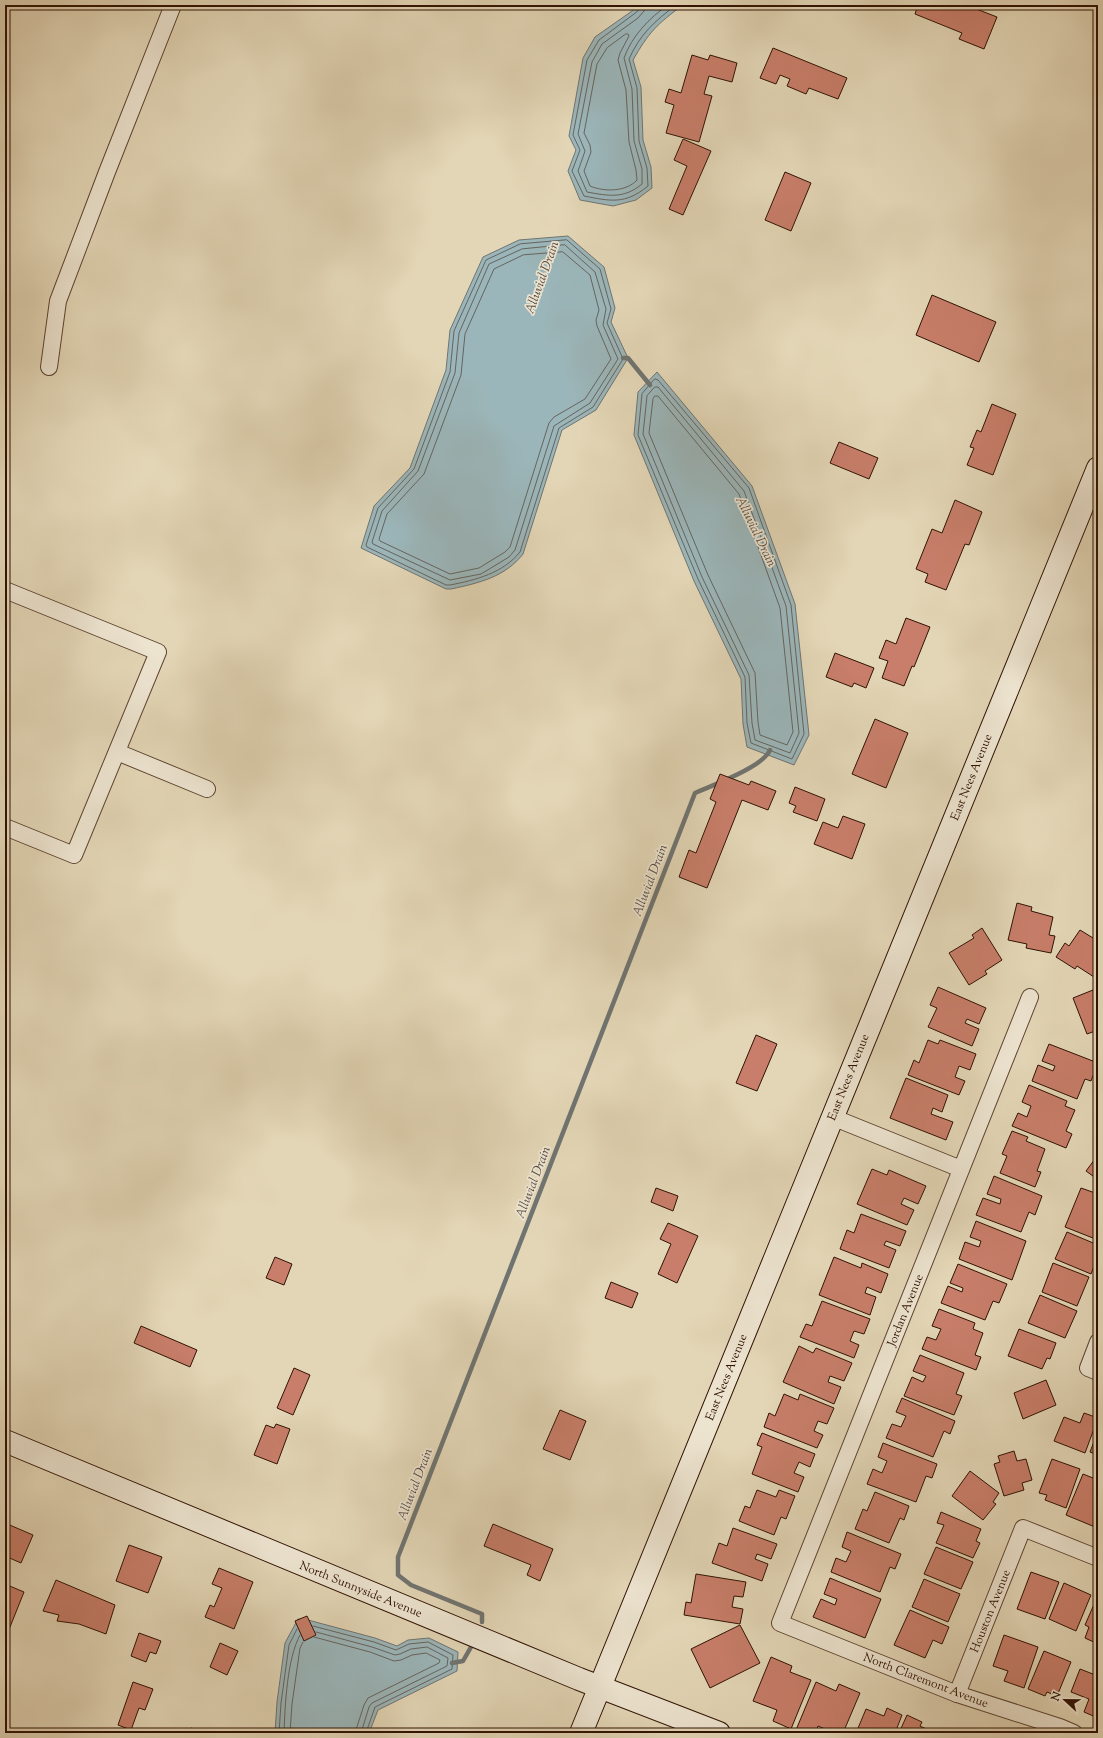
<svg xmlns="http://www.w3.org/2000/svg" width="1103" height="1738" font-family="'Sorts Mill Goudy',serif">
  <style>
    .water { fill: #9bb6ba; stroke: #707471 }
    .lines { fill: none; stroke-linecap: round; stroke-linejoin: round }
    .shore { stroke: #66645e; stroke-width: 1 }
    .stream { stroke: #707471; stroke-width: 4.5 }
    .building { fill: #c87e6a; stroke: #301203 }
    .minor-casing { stroke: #5d4330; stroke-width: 18 }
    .secondary-casing { stroke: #301203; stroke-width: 24 }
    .minor { stroke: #ede4d0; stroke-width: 16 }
    .secondary { stroke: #ede4d0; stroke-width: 22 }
    .labels { text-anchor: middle; stroke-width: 3.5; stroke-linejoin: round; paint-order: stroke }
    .street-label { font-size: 12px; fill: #301203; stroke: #ede4d0 }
    .water-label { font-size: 13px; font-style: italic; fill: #554b43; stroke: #ede4d0 }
  </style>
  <rect width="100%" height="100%" fill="#e3d6b6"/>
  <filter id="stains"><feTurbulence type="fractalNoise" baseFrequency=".005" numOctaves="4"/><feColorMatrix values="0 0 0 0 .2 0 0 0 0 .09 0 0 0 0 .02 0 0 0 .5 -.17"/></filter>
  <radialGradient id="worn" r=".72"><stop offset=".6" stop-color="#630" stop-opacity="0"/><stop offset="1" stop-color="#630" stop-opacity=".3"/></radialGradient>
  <!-- water -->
  <g class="water">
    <path d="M638,5H683C657,24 649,32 633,60L641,87L643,140L651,167L652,188L636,200L613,206L580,200L568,171L576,150L569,136L583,58L595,37L632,11Z"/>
    <path d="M568,236L604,267L615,308L611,322L628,358L596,410L562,430L523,554C505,577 479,583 451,589H446L361,548L374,506L410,468L446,370L450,330L483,257L519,240Z"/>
    <path d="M657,372L752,486L795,604L809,735L794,765L747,747L743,724L741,679L694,581L634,435L638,392Z"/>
    <path d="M298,1619L308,1620L375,1638L397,1646L408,1640L429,1638L458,1652L457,1671L378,1710L369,1733H275L277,1702L285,1643Z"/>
  </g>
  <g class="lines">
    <!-- shore -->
    <g class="shore">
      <path d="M640,5V9L634,14L599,40L587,60L573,135L580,150L572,171L584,196C610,201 625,205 648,186L647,168L639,141L637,88L629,59C640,34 655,21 676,5"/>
      <path d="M645,5L644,11L638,18L602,44L592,62L578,134L585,151L578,171L587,192C609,196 624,199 642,184V169L634,141L632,89L624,58C632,36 649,18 668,5"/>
      <path d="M626,34H628L629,36L620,53L618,60L626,90L629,142L636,170L637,180C626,192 604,192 590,186L584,171L591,152L590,145L584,133L597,64L607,48Z"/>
      <path d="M567,240L600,269L611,309L607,323L623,359L593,407L559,428L520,552C503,573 476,580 450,585H446L367,547L366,545L378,508L414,469L450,372L454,331L486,260L520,244Z"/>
      <path d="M565,245L595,272L606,309L603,325L618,359L590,403L554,426L515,550L509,557L481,574L450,580L373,544L372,542L382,511L418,471L455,373L459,333L489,264L522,249Z"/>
      <path d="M563,252L590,275L599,310L596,320L597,326L611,359L585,399L554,417L549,423L510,547L505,552L479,568L450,574L380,541L379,539L387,514L424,474L461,375L465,334L494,269L523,255Z"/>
      <path d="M655,379L658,380L749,488L791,605L804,734L792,759L751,743L747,723L745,677L698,579L638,435L642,394Z"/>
      <path d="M655,387H658L744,491L786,606L799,733L790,753L755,740L752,723L749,675L702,577L643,434L647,396Z"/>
      <path d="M655,396H658L739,494L780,608L793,732L787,745L760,735L758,722L755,673L708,575L649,433L653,399Z"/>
      <path d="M313,1626L374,1642L396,1650L409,1644L428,1642L453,1655L452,1669L375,1707L366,1733"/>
      <path d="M316,1632L372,1647L395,1655L400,1654L411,1649L427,1647L448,1658L447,1666L372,1703L369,1707L361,1733"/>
      <path d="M314,1637L370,1652L394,1661L401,1660L412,1655L426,1653L440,1660L439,1663L368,1698L364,1705L355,1733"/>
      <path d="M279,1733L281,1703L289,1645L297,1629"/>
      <path d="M284,1733C285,1705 287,1659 300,1635"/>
      <path d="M290,1733L292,1704L300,1648L303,1642"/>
    </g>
    <!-- stream -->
    <g class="stream">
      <path d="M623,358H628L650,385"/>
      <path d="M482,1622V1614L411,1585L398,1575V1557L695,793C713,785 763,767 770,750"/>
      <path d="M452,1663L463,1661L471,1647"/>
    </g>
  </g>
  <!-- building -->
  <g class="building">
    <path d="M918,5H966L997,17L984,49L959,39L962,33L915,14Z"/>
    <path d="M773,48L847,78L838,99L809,88L806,94L787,86L790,79L780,75L776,84L760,78Z"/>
    <path d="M692,55L708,60L710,55L737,63L732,82L709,76L704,94L712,96L699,142L666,133L674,105L665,102L669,89L681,93Z"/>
    <path d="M683,139L711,151L683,215L669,209L687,166L674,160Z"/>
    <path d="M785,172L811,183L791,231L765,220Z"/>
    <path d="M932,295L996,322L979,362L916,335Z"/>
    <path d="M992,404L1016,414L993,475L967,465L974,448L970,447L977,430L981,432Z"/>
    <path d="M839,442L878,458L869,479L830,463Z"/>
    <path d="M955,500L982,512L969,545L965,544L946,590L925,582L928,574L916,569L932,529L942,533Z"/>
    <path d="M906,618L930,627L914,667L912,666L904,686L882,678L888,661L879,658L886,640L896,644Z"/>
    <path d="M835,653L874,668L866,688L854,683L852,687L826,677Z"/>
    <path d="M875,719L908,733L886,788L852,774Z"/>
    <path d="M720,774L749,785L751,781L776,791L768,810L742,800L707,888L679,877L689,850L696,853L716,802L710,799Z"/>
    <path d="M795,787L825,799L817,821L793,812L796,806L789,803Z"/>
    <path d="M843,816L865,824L852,859L814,844L823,822L838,828Z"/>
    <path d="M1017,903L1032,907L1031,911L1053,917L1049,935L1055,936L1051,953L1026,948L1027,944L1008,940Z"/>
    <path d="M982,928L1002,960L985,971L987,974L969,985L949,953L974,938L972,935Z"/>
    <path d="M1080,930L1098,941V971L1094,977L1077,966L1075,969L1056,957L1065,943L1069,946Z"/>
    <path d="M938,987L986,1008L979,1024L967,1019L965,1023L979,1029L972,1046L928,1027L937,1008L930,1005Z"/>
    <path d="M1098,988V1030L1087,1034L1073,998Z"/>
    <path d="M756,1035L777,1044L757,1091L736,1083Z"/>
    <path d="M928,1040L938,1044L940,1040L976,1054L970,1070L959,1066L955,1077L965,1081L959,1095L908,1075L914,1060L919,1063Z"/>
    <path d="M1049,1044L1098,1063L1091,1081L1085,1079L1077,1099L1032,1081L1038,1065L1053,1071L1055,1066L1042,1061Z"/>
    <path d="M906,1078L948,1095L942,1112L933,1108L931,1114L953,1122L946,1140L890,1118Z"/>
    <path d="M1029,1085L1067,1101L1065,1106L1075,1110L1066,1131L1072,1134L1066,1148L1012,1126L1018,1113L1027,1117L1031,1106L1022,1102Z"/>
    <path d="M1012,1131L1028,1137L1026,1141L1045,1149L1037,1171L1041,1172L1035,1187L1000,1173L1007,1156L1002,1154Z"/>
    <path d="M1098,1155V1183L1096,1182L1097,1179L1086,1171Z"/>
    <path d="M872,1169L887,1175L889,1170L926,1186L918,1204L904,1198L901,1204L914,1210L907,1225L857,1204Z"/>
    <path d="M994,1176L1042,1196L1035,1215L1029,1212L1021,1232L976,1215L983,1198L1000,1204L1001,1199L987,1194Z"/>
    <path d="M656,1188L678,1196L673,1211L651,1202Z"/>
    <path d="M1081,1188L1098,1194V1240L1065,1227Z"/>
    <path d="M861,1214L906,1231L900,1246L886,1241L884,1245L896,1250L889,1268L840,1249L847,1230L854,1233Z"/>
    <path d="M976,1221L1026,1241L1012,1280L959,1259L965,1242L979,1247L981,1241L970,1237Z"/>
    <path d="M668,1223L698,1236L677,1283L658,1274L671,1244L660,1239Z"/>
    <path d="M1067,1232L1098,1245V1256L1091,1274L1055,1259Z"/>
    <path d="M275,1257L292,1264L284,1285L266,1278Z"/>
    <path d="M834,1257L861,1268L862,1263L888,1274L881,1293L867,1287L865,1293L876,1297L870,1315L819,1295Z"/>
    <path d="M1053,1263L1089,1277L1077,1306L1042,1292Z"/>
    <path d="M958,1264L1007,1284L999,1303L993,1301L985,1320L941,1303L948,1286L962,1292L963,1288L950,1283Z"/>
    <path d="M611,1282L638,1293L632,1308L605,1298Z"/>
    <path d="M1040,1295L1077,1311L1065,1338L1028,1323Z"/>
    <path d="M822,1301L870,1319L864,1334L854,1331L850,1341L859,1345L854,1358L800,1337L806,1324L812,1326Z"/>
    <path d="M939,1309L975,1323L973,1329L983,1333L975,1355L981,1357L976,1370L922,1349L927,1337L936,1340L941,1329L932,1326Z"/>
    <path d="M141,1326L197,1350L190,1367L134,1343Z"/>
    <path d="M1019,1329L1056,1343L1050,1359L1047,1358L1042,1369L1008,1356Z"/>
    <path d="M799,1346L813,1353L816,1348L852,1363L844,1381L830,1376L828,1382L841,1387L834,1404L783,1382Z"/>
    <path d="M920,1355L964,1373L956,1394L962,1396L954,1415L904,1396L912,1377L923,1382L926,1376L913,1371Z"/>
    <path d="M294,1368L310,1375L293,1415L277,1408Z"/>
    <path d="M1046,1380L1056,1405L1023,1419L1014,1393Z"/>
    <path d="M784,1394L798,1400L800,1394L834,1408L827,1424L818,1421L814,1431L823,1435L817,1448L764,1427L769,1413L775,1416Z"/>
    <path d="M902,1398L955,1421L950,1434L944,1431L933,1457L886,1438L892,1424L901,1427L906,1416L896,1412Z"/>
    <path d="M560,1410L586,1421L570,1460L543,1449Z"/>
    <path d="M1084,1413L1098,1418L1085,1453L1054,1441L1064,1417L1080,1423Z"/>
    <path d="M276,1424L290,1429L277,1464L254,1455L266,1425L274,1428Z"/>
    <path d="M1098,1431V1455L1090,1452Z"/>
    <path d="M762,1433L815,1454L810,1467L799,1462L794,1473L804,1477L798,1492L752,1474L762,1447L757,1445Z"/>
    <path d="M883,1443L937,1464L932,1478L926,1476L916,1502L867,1484L873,1469L882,1473L887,1461L878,1457Z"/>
    <path d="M1014,1451L1017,1461L1026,1459L1032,1480L1022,1483L1024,1490L1004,1496L994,1464L1000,1462L998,1456Z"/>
    <path d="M1052,1459L1080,1469L1066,1508L1045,1500L1047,1495L1039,1493Z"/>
    <path d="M970,1471L999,1493L993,1502L996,1504L983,1520L952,1496Z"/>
    <path d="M1083,1474L1098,1480V1519L1095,1527L1066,1515Z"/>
    <path d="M757,1490L776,1497L779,1490L795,1496L786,1519L781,1517L774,1535L739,1521L745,1506L750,1508Z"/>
    <path d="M875,1492L909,1506L904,1520L900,1518L889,1543L855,1529L863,1509L867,1511Z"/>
    <path d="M941,1512L981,1529L976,1541L980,1543L973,1558L936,1543L944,1525L937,1523Z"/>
    <path d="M5,1523L33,1535L21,1563L5,1556Z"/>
    <path d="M493,1524L553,1549L540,1581L527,1575L531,1565L484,1546Z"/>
    <path d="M733,1528L777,1544L771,1559L757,1554L755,1559L768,1564L762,1581L712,1563L719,1543L727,1546Z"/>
    <path d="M847,1532L901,1554L895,1569L890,1567L880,1592L831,1572L836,1558L846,1562L851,1551L842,1547Z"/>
    <path d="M129,1545L162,1557L148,1593L116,1581Z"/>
    <path d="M936,1547L973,1562L961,1589L924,1574Z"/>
    <path d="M219,1568L253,1582L234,1629L205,1617L210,1605L214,1607L222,1588L212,1584Z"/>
    <path d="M1031,1572L1059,1582L1045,1619L1017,1609Z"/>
    <path d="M696,1574L746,1582L743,1597L734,1596L732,1607L743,1609L740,1624L684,1615L686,1602L691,1603Z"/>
    <path d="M830,1578L881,1599L865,1638L813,1617L821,1599L835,1605L837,1599L824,1594Z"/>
    <path d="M924,1579L960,1594L948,1622L912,1607Z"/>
    <path d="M56,1580L115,1605L106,1634L79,1624L57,1621L59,1615L43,1611Z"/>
    <path d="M1064,1583L1091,1595L1076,1631L1049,1619Z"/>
    <path d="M5,1584L24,1592L8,1632L5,1631Z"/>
    <path d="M1095,1602L1098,1603V1644L1085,1638L1089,1627L1085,1625Z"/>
    <path d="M910,1610L949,1627L942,1644L933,1640L925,1658L894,1645Z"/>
    <path d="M307,1616L316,1635L304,1641L295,1621Z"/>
    <path d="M740,1625L760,1663L710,1688L691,1649Z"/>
    <path d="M139,1633L161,1641L156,1654L150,1652L146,1662L131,1656Z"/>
    <path d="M1004,1635L1038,1647L1024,1688L1004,1681L1008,1671L993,1666Z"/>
    <path d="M220,1643L238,1651L227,1675L210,1667Z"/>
    <path d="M1044,1651L1071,1662L1057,1696L1047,1692L1045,1696L1028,1689Z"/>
    <path d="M771,1657L792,1666L790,1672L811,1680L791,1729L773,1721L777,1710L753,1701Z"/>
    <path d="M1080,1669L1098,1676V1718L1084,1712L1089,1699L1071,1692Z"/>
    <path d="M133,1682L153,1689L145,1710L139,1708L131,1730L118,1725Z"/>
    <path d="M816,1682L836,1691L839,1684L860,1693L843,1733H834L818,1726L816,1733H804L796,1730Z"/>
    <path d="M887,1708L902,1715L895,1733H856L866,1709L884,1716Z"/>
    <path d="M907,1715L922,1722L920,1726L933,1732L932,1733H899Z"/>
    <path d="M191,1728L203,1733H189Z"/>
    <path d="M946,1729L956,1733H944Z"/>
  </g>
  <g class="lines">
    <defs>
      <g id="minor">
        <path d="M49,367L58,301L107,172L173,5"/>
        <path d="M5,590L158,652L74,855L5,827"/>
        <path d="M117,752L207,789"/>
        <path d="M1030,997L780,1623L957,1694L1060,1727L1074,1733"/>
        <path d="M832,1117L961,1169"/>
        <path d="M1098,1342L1088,1368L1098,1372"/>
        <path d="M957,1694L1023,1528L1098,1558"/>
      </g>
      <g id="secondary">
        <path d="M5,1441L579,1679L719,1733"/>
        <path d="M581,1733L1098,468"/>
      </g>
    </defs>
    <!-- minor casing -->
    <use href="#minor" class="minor-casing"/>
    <!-- secondary casing -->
    <use href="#secondary" class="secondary-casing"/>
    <!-- minor -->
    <use href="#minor" class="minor"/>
    <!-- secondary -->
    <use href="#secondary" class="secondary"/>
  </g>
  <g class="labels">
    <!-- street labels -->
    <g class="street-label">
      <text transform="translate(971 777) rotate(-68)" y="4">East Nees Avenue</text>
      <text transform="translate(848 1077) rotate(-68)" y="4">East Nees Avenue</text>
      <text transform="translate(905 1310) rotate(-68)" y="4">Jordan Avenue</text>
      <text transform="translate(726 1377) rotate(-68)" y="4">East Nees Avenue</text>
      <text transform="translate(361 1589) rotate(22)" y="4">North Sunnyside Avenue</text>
      <text transform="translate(990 1611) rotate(-68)" y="4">Houston Avenue</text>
      <text transform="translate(926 1680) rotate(21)" y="4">North Claremont Avenue</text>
    </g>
    <!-- water labels -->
    <g class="water-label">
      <text transform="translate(541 277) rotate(-70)" y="5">Alluvial Drain</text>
      <text transform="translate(757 531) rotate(64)" y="5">Alluvial Drain</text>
      <text transform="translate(649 880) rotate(-69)" y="5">Alluvial Drain</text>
      <text transform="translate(532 1182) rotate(-69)" y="5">Alluvial Drain</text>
      <text transform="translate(414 1484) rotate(-69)" y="5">Alluvial Drain</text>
    </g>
  </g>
  <!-- margin -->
  <rect width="1103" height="1738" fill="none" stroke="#e3d6b6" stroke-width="20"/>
  <rect x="6" y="6" width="1091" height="1726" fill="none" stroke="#301203" stroke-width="2"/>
  <rect x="10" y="10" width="1083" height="1718" fill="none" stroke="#301203"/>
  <!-- north arrow -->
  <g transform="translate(1065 1700) rotate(292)" stroke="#ede4d0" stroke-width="3" paint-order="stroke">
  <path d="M0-3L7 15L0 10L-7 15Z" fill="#301203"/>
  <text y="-6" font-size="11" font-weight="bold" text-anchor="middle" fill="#301203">N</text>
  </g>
  <rect width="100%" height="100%" filter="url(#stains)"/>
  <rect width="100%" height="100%" fill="url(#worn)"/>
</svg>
